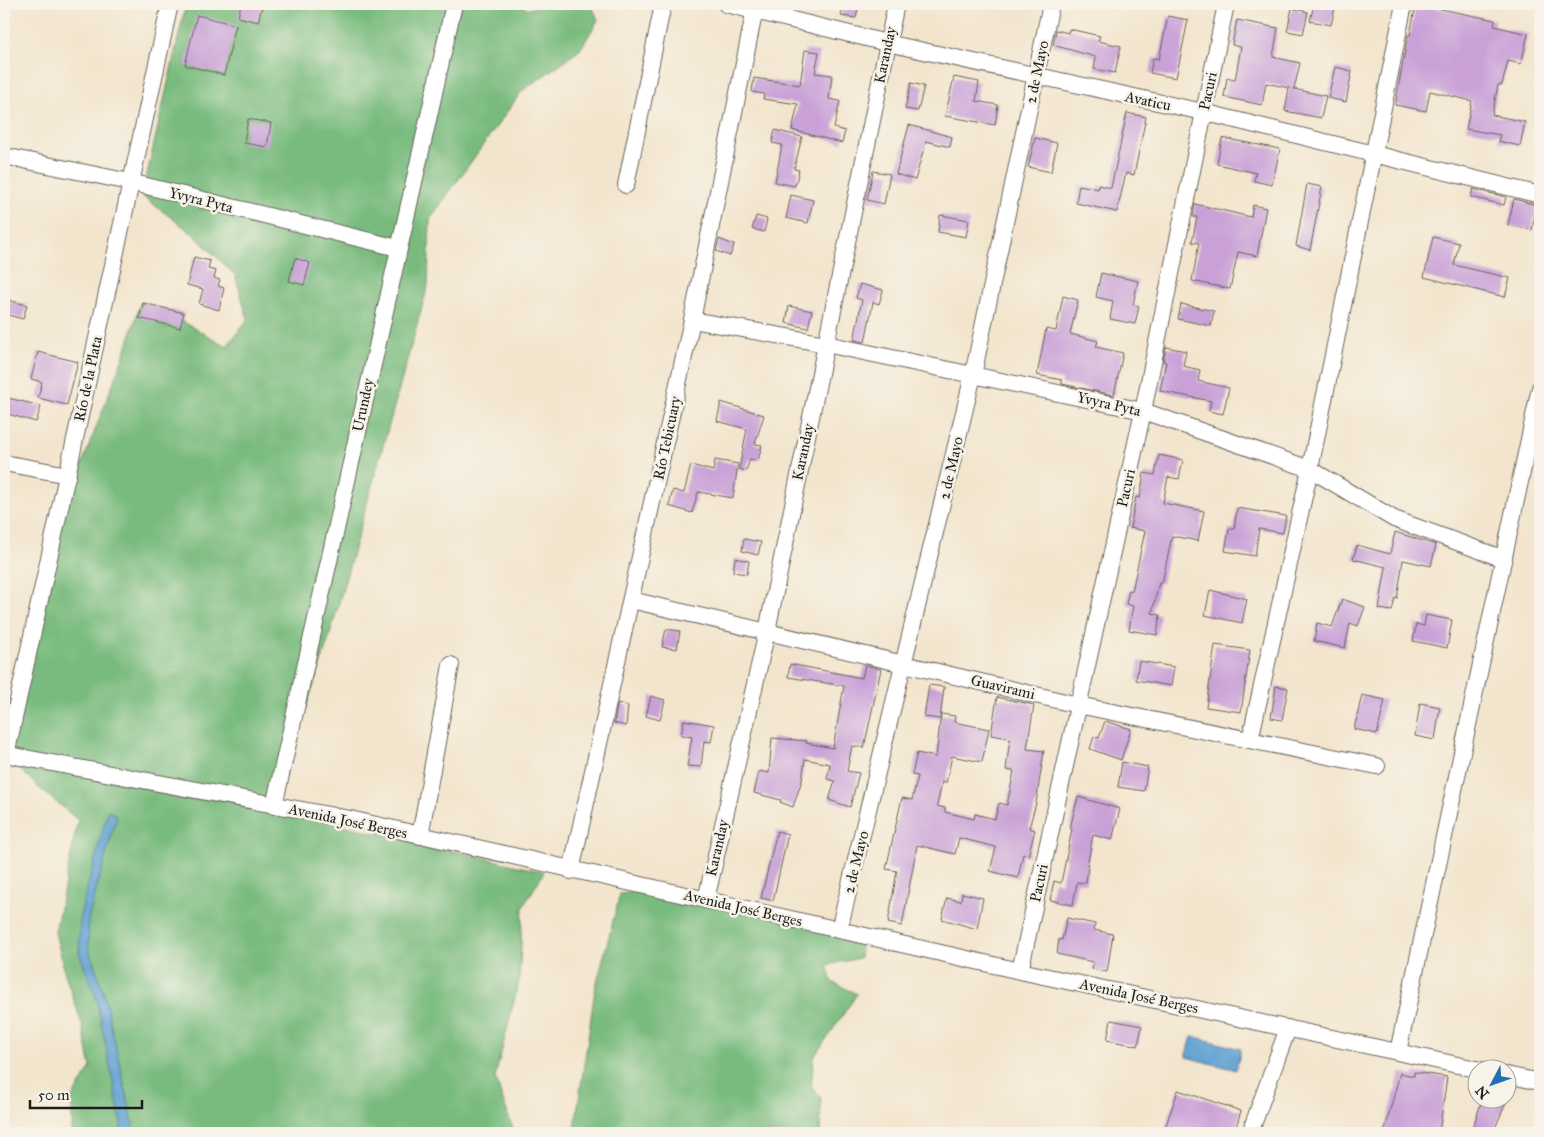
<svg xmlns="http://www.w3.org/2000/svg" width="1544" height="1137" font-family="'IM FELL Great Primer',serif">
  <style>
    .forest { fill: #79bb7e; stroke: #4a6c4d }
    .water { fill: #5ea0d2; stroke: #3d5e77 }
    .building { fill: #c9a1d7 }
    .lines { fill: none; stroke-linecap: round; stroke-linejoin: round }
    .minor-casing { stroke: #67625a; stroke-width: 18 }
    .minor { stroke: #fff; stroke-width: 16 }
    .labels { text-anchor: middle; stroke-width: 5; stroke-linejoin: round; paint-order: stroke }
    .street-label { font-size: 15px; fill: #1c1c1c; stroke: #f7f3e8 }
  </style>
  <rect width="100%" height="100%" fill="#f7f3e8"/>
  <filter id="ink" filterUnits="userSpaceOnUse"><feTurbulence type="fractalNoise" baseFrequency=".02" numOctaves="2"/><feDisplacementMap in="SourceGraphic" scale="10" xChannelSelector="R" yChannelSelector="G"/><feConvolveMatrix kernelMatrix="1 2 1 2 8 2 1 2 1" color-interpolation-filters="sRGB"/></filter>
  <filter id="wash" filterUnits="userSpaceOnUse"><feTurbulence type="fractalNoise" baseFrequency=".0096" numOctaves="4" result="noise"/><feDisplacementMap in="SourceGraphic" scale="20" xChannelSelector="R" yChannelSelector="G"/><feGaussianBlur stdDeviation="1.12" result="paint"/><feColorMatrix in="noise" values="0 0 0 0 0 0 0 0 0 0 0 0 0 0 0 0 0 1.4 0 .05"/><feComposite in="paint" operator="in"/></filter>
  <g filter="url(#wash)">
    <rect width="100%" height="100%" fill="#f3e5cd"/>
    <!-- forest -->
    <g class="forest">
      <path d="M186,4H517L528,9L550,4H591L598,20L580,50L522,91L430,219L428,286L329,638L274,806L277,810L544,872L523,907L519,981L495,1077L514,1132L522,1133H72V1098L91,1067L82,1024L65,974L55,932L78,820L38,787L6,755L54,537L124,355L141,302L158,308L227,346L248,319L235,275L192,233L142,196Z"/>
      <path d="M636,892L862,934L860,958L827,965L832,982L857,994L814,1057L811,1086L821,1097L820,1131L817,1133H574L595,990L620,894Z"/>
    </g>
    <!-- water -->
    <g class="water">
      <path d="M108,810L117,816L88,920L89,950L103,990L133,1123V1133H121V1122L96,997L79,953L80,916Z"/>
      <path d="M1192,1036L1241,1049L1236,1070L1186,1057Z"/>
    </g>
    <g id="blocks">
      <!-- building -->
      <g class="building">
        <path d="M241,4L262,6L258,22L238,17Z"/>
        <path d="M843,4H859L856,18L841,16Z"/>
        <path d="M1314,4H1336L1331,25L1310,21Z"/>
        <path d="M1416,4L1495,20L1494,26L1528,34L1521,64L1508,61L1502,85H1498L1492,115L1525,122L1520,146L1498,141L1500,135L1466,129L1472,101L1430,91L1426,111L1395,105L1408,35H1410Z"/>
        <path d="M1292,8L1308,12L1303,34L1287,31Z"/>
        <path d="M197,15L236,25L224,75L185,65Z"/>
        <path d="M1168,16L1188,20L1176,78L1150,73L1153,58L1159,59Z"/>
        <path d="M1237,20L1278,28L1273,57L1300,63L1294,89L1326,96L1321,118L1285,111L1289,88L1266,83L1262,105L1224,97L1227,78L1235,80L1241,47L1232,45Z"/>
        <path d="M1069,29L1100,36L1098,41L1121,46L1115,73L1094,69L1096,57L1053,45L1056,30L1068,33Z"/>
        <path d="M805,50L819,52L815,73L832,75L829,99L840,101L834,128L845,131L842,143L792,130L798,104L763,99L764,94L752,92L754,78L800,85Z"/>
        <path d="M1335,67L1352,71L1346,102L1328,98Z"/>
        <path d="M954,77L979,82L976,101L998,105L995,125L945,116Z"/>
        <path d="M911,83L924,86L918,111L905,109Z"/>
        <path d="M1127,113L1146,117L1134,175L1126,173L1117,212L1076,203L1079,185L1098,189L1099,185L1111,188Z"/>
        <path d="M248,119L271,123L267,147L244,143Z"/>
        <path d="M909,125L952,137L950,147L926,141L915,180L896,174Z"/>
        <path d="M775,130L802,137L794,169L799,170L795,186L775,182L782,145L772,143Z"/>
        <path d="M1035,138L1057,143L1051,172L1028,167Z"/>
        <path d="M1222,138L1280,149L1272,185L1254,181L1256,173L1217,164Z"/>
        <path d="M873,171L890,174L884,204L867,200Z"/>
        <path d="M1307,184L1322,187L1310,250L1296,246Z"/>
        <path d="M1473,189L1506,197L1504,205L1471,197Z"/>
        <path d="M791,195L813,200L808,223L786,218Z"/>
        <path d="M1514,199L1537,205L1532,230L1508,225Z"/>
        <path d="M1195,204L1251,217L1253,205L1266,208L1257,256L1238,252L1230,289L1192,281L1199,243L1192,242L1197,217H1193Z"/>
        <path d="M940,215L969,220L966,237L938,232Z"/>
        <path d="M756,216L767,219L764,232L752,229Z"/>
        <path d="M1433,237L1459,243L1454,265L1510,278L1505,297L1424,277Z"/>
        <path d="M719,239L734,245L730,256L716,251Z"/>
        <path d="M194,257L210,261L208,269L216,271L214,278L220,280L218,286L224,288L219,310L199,304L203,289L187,285Z"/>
        <path d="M295,258L310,263L304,285L289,281Z"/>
        <path d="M1101,273L1138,281L1133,305L1139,306L1135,324L1110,319L1113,301L1096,297Z"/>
        <path d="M860,284L883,290L879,304L873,302L865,342L854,340L862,300L856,298Z"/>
        <path d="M1063,296L1078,300L1070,334L1098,341L1096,347L1123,353L1114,395L1062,384V380L1037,375L1046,329L1056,331Z"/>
        <path d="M4,299L27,305L23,319L4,314Z"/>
        <path d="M143,303L184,313L180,328L139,318Z"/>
        <path d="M1181,304L1214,311L1211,326L1178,319Z"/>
        <path d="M789,306L812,311L808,328L786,323Z"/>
        <path d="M1166,347L1186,351L1183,366L1200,370L1198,381L1229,388L1223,414L1209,411L1211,401L1160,391L1166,362L1163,361Z"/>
        <path d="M38,352L78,362L67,405L38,398L42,382L31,379Z"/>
        <path d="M4,397L41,406L36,422L4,413Z"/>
        <path d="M721,402L764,415L755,444L762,445L758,461L750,459L746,471L739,469L747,429L717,421Z"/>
        <path d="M1159,455L1183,460L1179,479L1168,477L1163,503L1204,511L1198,541L1172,536L1162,583H1159L1152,613L1160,615L1157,635L1129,630L1133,606L1126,604L1129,590L1132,591L1145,531L1130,528L1136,497L1140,498L1144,473L1155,475Z"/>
        <path d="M715,460L738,464L733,498L698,492L692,513L669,506L673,490L684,493L691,465L713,471Z"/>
        <path d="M1237,508L1286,516L1283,533L1259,529L1255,556L1225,551L1229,529H1234Z"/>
        <path d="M1395,532L1436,545L1431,566L1403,560L1397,599L1395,598L1392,611L1379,609L1386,567L1353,559L1357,545L1390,554Z"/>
        <path d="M744,539L761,542L758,555L742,551Z"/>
        <path d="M735,558L749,561L747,574L733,572Z"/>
        <path d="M1210,590L1247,599L1242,623L1205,615Z"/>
        <path d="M1342,599L1365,607L1358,626L1350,623L1345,648L1314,641L1317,623L1332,627Z"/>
        <path d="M1426,615L1452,620L1447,648L1413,641L1416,624L1424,626Z"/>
        <path d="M666,629L680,631L677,649L662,647Z"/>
        <path d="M1215,645L1250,650L1241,712L1206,707Z"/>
        <path d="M1139,661L1174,667L1171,686L1136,680Z"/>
        <path d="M790,664L862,678L865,665L881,669L864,748L852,746L847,771L859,773L850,807L829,800L835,781L827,779L830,764L805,759L802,780L793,807L780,802L781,800L754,793L759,771L769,773L772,738L807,741L806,743L833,748L844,686L788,677Z"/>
        <path d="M929,685L944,687L940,719L924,717Z"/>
        <path d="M1276,686L1288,688L1282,720L1271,718Z"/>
        <path d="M1362,695L1385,700L1377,734L1354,729Z"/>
        <path d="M651,696L665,700L660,720L646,716Z"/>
        <path d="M997,697L1034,705L1027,749L1044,751L1036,803L1029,828L1035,830L1028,856L1023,854L1018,878L990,871L996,847L959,838L955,854L917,845L902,926L888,923L897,871L886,869L902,798L912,800L918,776L912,775L917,753L936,757L941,714L955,716L954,722L989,729L982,762L952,756L946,783L942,782L937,806L945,808V812L974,819L975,814L995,819L999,803L1007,805L1014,771L1006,770L1010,738L991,735Z"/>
        <path d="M618,703L628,706L626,726L614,723Z"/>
        <path d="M1420,703L1440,707L1435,740L1415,736Z"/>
        <path d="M684,720L714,725L711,742L704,741L701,767L687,766L692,737L681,735Z"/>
        <path d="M1105,721L1131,729L1121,760L1090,749L1094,736L1099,738Z"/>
        <path d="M1122,762L1148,767L1144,791L1118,787Z"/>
        <path d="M1078,797L1120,809L1112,840L1093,835L1087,866L1088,867L1086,883L1077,882L1073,905L1050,900L1054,881L1061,883L1072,829L1070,828Z"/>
        <path d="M777,831L788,834L773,901L761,898Z"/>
        <path d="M962,893L983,898L977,929L942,919L947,898L961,901Z"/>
        <path d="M1067,918L1095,924L1094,930L1113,934L1107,972L1092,969L1093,962L1057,954L1059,939L1062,940Z"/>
        <path d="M1111,1020L1142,1026L1138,1046L1107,1040Z"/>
        <path d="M1414,1072L1447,1077L1439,1133H1384L1400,1073L1414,1076Z"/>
        <path d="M1178,1090L1241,1111L1234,1133H1180L1165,1128Z"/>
        <path d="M1482,1100H1507L1493,1133H1471Z"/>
      </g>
    </g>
  </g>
  <g filter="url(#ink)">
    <use href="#blocks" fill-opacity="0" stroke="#67625a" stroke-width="1"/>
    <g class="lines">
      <defs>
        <g id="minor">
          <path d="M726,4L887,43L1203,112L1540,195"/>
          <path d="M4,156L130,182L398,248"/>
          <path d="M626,185L663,4"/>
          <path d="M692,320L826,344L1143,411L1310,469L1394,519L1504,559"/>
          <path d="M4,463L68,475"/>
          <path d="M631,600L1078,705L1377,766"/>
          <path d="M1250,740L1310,469L1404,4"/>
          <path d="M4,754L350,819L1020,971L1481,1070"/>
          <path d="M6,755L170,4"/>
          <path d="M274,806L454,4"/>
          <path d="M420,836L451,665"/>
          <path d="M571,871L692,320L756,4"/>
          <path d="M706,900L767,631L896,4"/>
          <path d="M839,930L973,375L1051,4"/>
          <path d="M1020,971L1143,411L1226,4"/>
          <path d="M1398,1052L1540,388"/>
          <path d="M1506,1075L1540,1082"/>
          <path d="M1250,1133L1288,1028"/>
        </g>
      </defs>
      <!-- minor casing -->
      <use href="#minor" class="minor-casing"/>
      <!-- minor -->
      <use href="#minor" class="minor"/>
    </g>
  </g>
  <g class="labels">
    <!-- street labels -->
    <g class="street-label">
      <text transform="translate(885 55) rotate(-78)" y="5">Karanday</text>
      <text transform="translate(1037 72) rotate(-78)" y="5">2 de Mayo</text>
      <text transform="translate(1208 91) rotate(-78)" y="5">Pacuri</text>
      <text transform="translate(1148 101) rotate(12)" y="5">Avaticu</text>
      <text transform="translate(201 200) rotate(14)" y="5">Yvyra Pyta</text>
      <text transform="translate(88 379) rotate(-78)" y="5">Río de la Plata</text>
      <text transform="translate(1109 404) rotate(13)" y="5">Yvyra Pyta</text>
      <text transform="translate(363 405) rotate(-78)" y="5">Urundey</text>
      <text transform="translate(667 438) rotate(-78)" y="5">Río Tebicuary</text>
      <text transform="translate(803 452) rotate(-78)" y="5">Karanday</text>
      <text transform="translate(951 468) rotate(-77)" y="5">2 de Mayo</text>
      <text transform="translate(1126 488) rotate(-77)" y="5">Pacuri</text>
      <text transform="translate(1003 687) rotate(13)" y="5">Guavirami</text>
      <text transform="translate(348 821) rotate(12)" y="5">Avenida José Berges</text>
      <text transform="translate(717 848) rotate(-77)" y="5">Karanday</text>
      <text transform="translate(856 862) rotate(-76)" y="5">2 de Mayo</text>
      <text transform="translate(1039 883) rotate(-78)" y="5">Pacuri</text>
      <text transform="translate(743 908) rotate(13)" y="5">Avenida José Berges</text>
      <text transform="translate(1139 996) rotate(12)" y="5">Avenida José Berges</text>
    </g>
  </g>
  <!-- margin -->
  <rect width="1544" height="1137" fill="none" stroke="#f7f3e8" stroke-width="20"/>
  <!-- north arrow -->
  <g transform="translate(1492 1084) rotate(229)"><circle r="24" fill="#f7f3e8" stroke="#9f9d96"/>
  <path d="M0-4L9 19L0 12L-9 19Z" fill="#1f6fb2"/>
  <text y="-8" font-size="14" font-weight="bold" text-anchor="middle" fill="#1c1c1c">N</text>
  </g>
  <!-- scale -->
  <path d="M30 1100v8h112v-8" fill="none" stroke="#1c1c1c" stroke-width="2.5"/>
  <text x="38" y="1100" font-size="15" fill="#1c1c1c" stroke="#f7f3e8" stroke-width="4" paint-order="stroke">50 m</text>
</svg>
